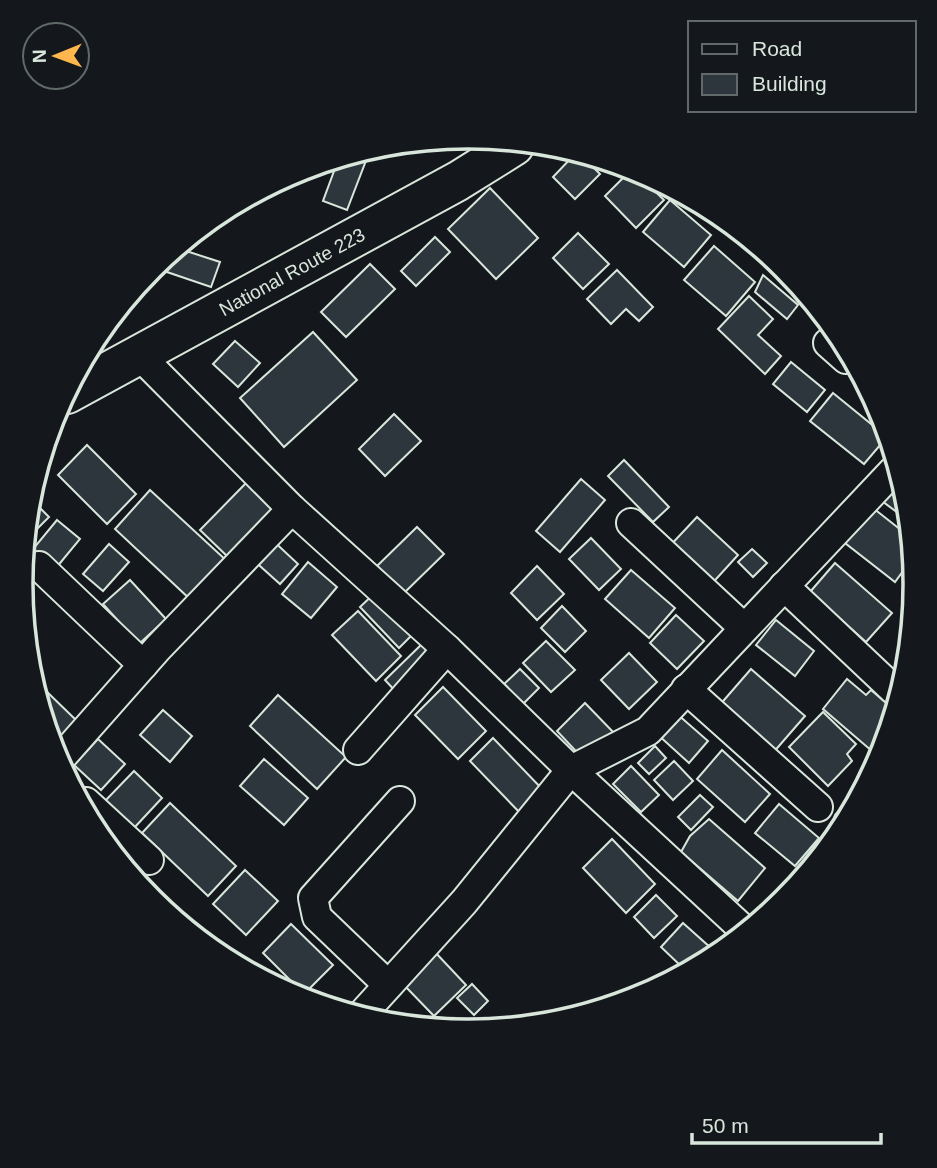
<svg xmlns="http://www.w3.org/2000/svg" width="937" height="1168" font-family="Helvetica,sans-serif">
  <style>
    .building { fill: #2c363c; stroke: #d8e6dc; stroke-width: 2 }
    .lines { fill: none; stroke-linecap: round; stroke-linejoin: round }
    .minor-casing { stroke: #d8e6dc; stroke-width: 32 }
    .highway-casing { stroke: #d8e6dc; stroke-width: 42 }
    .minor { stroke: #14181c; stroke-width: 28 }
    .highway { stroke: #14181c; stroke-width: 38 }
    .labels { text-anchor: middle; stroke-width: 5; stroke-linejoin: round; paint-order: stroke }
    .street-label { font-size: 19px; fill: #d8e6dc; stroke: #14181c }
    .rim { fill: none; stroke: #d8e6dc; stroke-width: 3.5 }
  </style>
  <rect width="100%" height="100%" fill="#14181c"/>
  <!-- building -->
  <g class="building">
    <path d="M365,157L367,158L347,210L323,201L337,163Z"/>
    <path d="M572,157L586,160L600,174L575,199L553,177Z"/>
    <path d="M632,169L664,200L636,228L605,196Z"/>
    <path d="M490,188L538,238L496,279L448,229Z"/>
    <path d="M670,200L711,235L684,267L643,232Z"/>
    <path d="M578,233L609,264L583,289L553,258Z"/>
    <path d="M435,237L450,252L416,286L401,271Z"/>
    <path d="M714,246L755,282L726,316L684,280Z"/>
    <path d="M180,249L220,262L211,287L167,272L173,253Z"/>
    <path d="M370,264L395,289L346,337L321,312Z"/>
    <path d="M617,270L653,307L639,321L626,309L611,324L587,299Z"/>
    <path d="M763,275L798,305L787,319L755,292Z"/>
    <path d="M749,296L773,319L758,335L781,356L765,374L718,329Z"/>
    <path d="M313,332L357,380L284,447L240,398Z"/>
    <path d="M235,341L260,363L238,387L213,364Z"/>
    <path d="M791,362L825,390L807,412L773,384Z"/>
    <path d="M833,393L887,437L864,464L810,421Z"/>
    <path d="M394,414L421,441L385,476L359,449Z"/>
    <path d="M87,445L136,494L107,524L58,475Z"/>
    <path d="M624,460L669,507L653,522L608,476Z"/>
    <path d="M581,479L605,500L560,552L536,531Z"/>
    <path d="M249,480L278,508L229,558L200,530Z"/>
    <path d="M896,484L902,515V516L882,501Z"/>
    <path d="M150,490L228,562L192,601L115,529Z"/>
    <path d="M37,505L49,517L31,535Z"/>
    <path d="M873,508L906,534L911,560L895,582L845,543Z"/>
    <path d="M697,517L738,555L707,589L666,550Z"/>
    <path d="M57,520L80,539L56,568L33,549Z"/>
    <path d="M417,527L444,554L403,594L377,566Z"/>
    <path d="M268,536L298,564L280,584L250,557Z"/>
    <path d="M591,538L621,569L599,590L569,559Z"/>
    <path d="M109,544L129,562L103,591L83,574Z"/>
    <path d="M752,549L767,563L753,577L738,562Z"/>
    <path d="M308,562L337,587L311,618L282,594Z"/>
    <path d="M835,563L892,613L866,642L810,592Z"/>
    <path d="M537,566L564,594L537,620L511,593Z"/>
    <path d="M631,570L675,608L649,638L605,599Z"/>
    <path d="M130,580L166,619L139,644L103,604Z"/>
    <path d="M377,591L415,632L399,648L360,607Z"/>
    <path d="M562,606L586,631L565,652L541,628Z"/>
    <path d="M358,611L401,656L376,681L332,635Z"/>
    <path d="M676,615L704,641L677,669L650,643Z"/>
    <path d="M776,620L814,651L795,676L756,645Z"/>
    <path d="M425,641L439,655L398,694L385,680Z"/>
    <path d="M546,641L575,670L551,692L523,663Z"/>
    <path d="M629,653L657,682L629,709L601,680Z"/>
    <path d="M520,669L539,688L522,705L503,685Z"/>
    <path d="M751,669L805,716L772,754L718,707Z"/>
    <path d="M847,679L866,695L871,690L891,707L880,758L823,709Z"/>
    <path d="M42,687L77,721L53,746Z"/>
    <path d="M443,687L486,731L458,759L415,715Z"/>
    <path d="M278,695L346,757L317,789L250,726Z"/>
    <path d="M585,703L616,735L587,763L557,731Z"/>
    <path d="M163,710L192,736L170,762L140,735Z"/>
    <path d="M823,712L856,744L847,754L852,761L828,786L789,747Z"/>
    <path d="M676,713L708,741L689,763L657,734Z"/>
    <path d="M493,738L546,793L523,816L470,761Z"/>
    <path d="M98,739L125,764L101,790L74,765Z"/>
    <path d="M655,746L666,758L649,774L638,763Z"/>
    <path d="M722,750L770,794L745,822L697,779Z"/>
    <path d="M264,759L308,798L284,825L240,786Z"/>
    <path d="M674,761L693,781L673,800L654,780Z"/>
    <path d="M631,766L659,795L641,812L613,784Z"/>
    <path d="M134,771L162,798L134,828L105,801Z"/>
    <path d="M863,783L832,829L831,828L835,815Z"/>
    <path d="M700,795L713,807L691,830L678,817Z"/>
    <path d="M170,803L236,866L208,896L142,833Z"/>
    <path d="M779,804L819,838L795,866L755,833Z"/>
    <path d="M709,819L765,868L738,901L681,852L690,836Z"/>
    <path d="M612,839L655,884L626,913L583,868Z"/>
    <path d="M245,870L278,901L246,935L213,904Z"/>
    <path d="M656,895L677,916L654,938L634,917Z"/>
    <path d="M683,923L712,949L683,968L661,947Z"/>
    <path d="M291,924L333,965L304,994L263,953Z"/>
    <path d="M434,951L466,985L434,1016L402,983Z"/>
    <path d="M472,984L488,1001L474,1015L457,998Z"/>
  </g>
  <g class="lines">
    <defs>
      <g id="minor">
        <path d="M828,343L846,359"/>
        <path d="M139,355L292,509L447,649L571,770L743,929"/>
        <path d="M631,523L744,628"/>
        <path d="M39,566L143,665"/>
        <path d="M784,586L893,689"/>
        <path d="M686,689L818,807"/>
        <path d="M358,750L447,649"/>
        <path d="M59,760L158,648L292,509"/>
        <path d="M86,802L149,860"/>
        <path d="M388,985L317,917L313,898L400,801"/>
        <path d="M365,1011L464,902L571,770L648,731L893,471"/>
      </g>
      <g id="highway">
        <path id="s1" d="M67,394L458,181L514,146"/>
      </g>
    </defs>
    <!-- minor casing -->
    <use href="#minor" class="minor-casing"/>
    <!-- highway casing -->
    <use href="#highway" class="highway-casing"/>
    <!-- minor -->
    <use href="#minor" class="minor"/>
    <!-- highway -->
    <use href="#highway" class="highway"/>
  </g>
  <g class="labels">
    <!-- street labels -->
    <g class="street-label">
      <text dy="7" stroke="none"><textPath href="#s1" startOffset="256">National Route 223</textPath></text>
    </g>
  </g>
  <!-- crop -->
  <path d="M0 0H937V1168H0ZM33 584a435 435 0 1 1 870 0a435 435 0 1 1-870 0Z" fill="#14181c" fill-rule="evenodd"/>
  <path class="rim" d="M33 584a435 435 0 1 1 870 0a435 435 0 1 1-870 0Z"/>
  <!-- legend -->
  <rect x="688" y="21" width="228" height="91" fill="#14181c" stroke="#626a69" stroke-width="2"/>
  <rect x="702" y="44" width="35" height="10" fill="#14181c" stroke="#626a69" stroke-width="2"/>
  <text x="752" y="56" font-size="21" fill="#d8e6dc">Road</text>
  <rect x="702" y="74" width="35" height="21" fill="#2c363c" stroke="#626a69" stroke-width="2"/>
  <text x="752" y="91" font-size="21" fill="#d8e6dc">Building</text>
  <!-- north arrow -->
  <g transform="translate(56 56) rotate(269)"><circle r="33" fill="#14181c" stroke="#626a69" stroke-width="2"/>
  <path d="M0-5L12 26L0 18L-12 26Z" fill="#ffb74d"/>
  <text y="-10" font-size="19" font-weight="bold" text-anchor="middle" fill="#d8e6dc">N</text>
  </g>
  <!-- scale -->
  <path d="M692 1133v10h189v-10" fill="none" stroke="#d8e6dc" stroke-width="3.5"/>
  <text x="702" y="1133" font-size="21" fill="#d8e6dc" stroke="#14181c" stroke-width="5" paint-order="stroke">50 m</text>
</svg>
